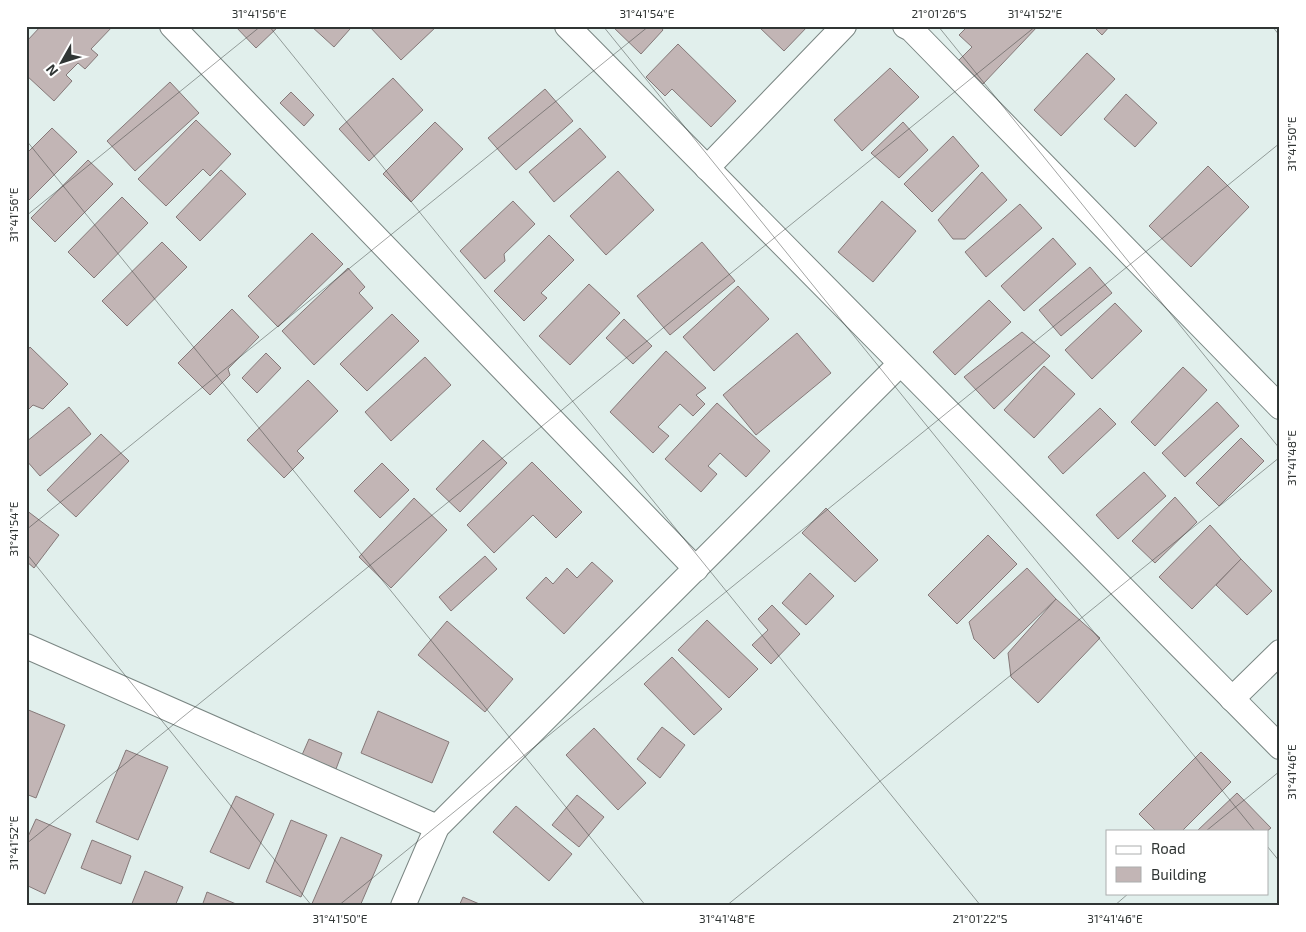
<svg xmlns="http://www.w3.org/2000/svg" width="1306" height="932" font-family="'Exo 2',sans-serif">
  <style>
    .building { fill: #c2b5b5; stroke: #857979 }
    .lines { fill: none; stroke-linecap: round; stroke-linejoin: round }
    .street-casing { stroke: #7a8683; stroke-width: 26 }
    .street { stroke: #fff; stroke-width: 24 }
    .ticks { fill: none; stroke: #303534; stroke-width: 1; stroke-opacity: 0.45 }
    .neatline { fill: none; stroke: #303534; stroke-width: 2 }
    .ticks-label { font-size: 12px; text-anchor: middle; fill: #303534 }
  </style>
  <rect width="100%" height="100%" fill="#e1efec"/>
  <!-- building -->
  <g class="building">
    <path d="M41,26H113L91,49L98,55L85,69L78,63L66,75L72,81L54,101L26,75V42Z"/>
    <path d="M235,26H279L256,48Z"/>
    <path d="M311,26H346L350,29L334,47Z"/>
    <path d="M369,26H437L401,60Z"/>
    <path d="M612,26H660L663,30L641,54Z"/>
    <path d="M758,26H808L784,51Z"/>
    <path d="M968,26H1038L983,84L959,60L972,47L959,35Z"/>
    <path d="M1093,26H1110L1102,35Z"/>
    <path d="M678,44L736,101L711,127L672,89L665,96L646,77Z"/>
    <path d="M1087,53L1115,79L1061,136L1034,110Z"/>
    <path d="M890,68L919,97L862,151L834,120Z"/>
    <path d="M393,78L423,110L369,161L339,129Z"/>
    <path d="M170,82L199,113L135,171L107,141Z"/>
    <path d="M545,89L573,121L516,170L488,138Z"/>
    <path d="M291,92L314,115L304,126L280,103Z"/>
    <path d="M1126,94L1157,123L1135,147L1104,119Z"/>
    <path d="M196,120L231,154L210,176L203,169L166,206L138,179Z"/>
    <path d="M435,122L463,149L411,202L383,174Z"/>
    <path d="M903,122L928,150L899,178L871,153Z"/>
    <path d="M52,128L77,152L26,203V154Z"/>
    <path d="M580,128L606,157L554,202L529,172Z"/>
    <path d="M953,136L979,166L932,212L904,184Z"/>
    <path d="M88,160L113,184L55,242L31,218Z"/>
    <path d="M1208,166L1249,207L1191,267L1149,226Z"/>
    <path d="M221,170L246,194L200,241L176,217Z"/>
    <path d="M618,171L654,210L606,255L570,216Z"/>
    <path d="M982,172L1007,200L965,239H953L938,220Z"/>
    <path d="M122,197L148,223L94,278L68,252Z"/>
    <path d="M513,201L535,224L504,254L505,261L485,279L460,251Z"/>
    <path d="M882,201L916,231L873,282L838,252Z"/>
    <path d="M1020,204L1042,228L986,277L965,252Z"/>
    <path d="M312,233L343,264L278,327L248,296Z"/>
    <path d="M549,235L574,260L541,293L547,298L524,321L494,291Z"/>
    <path d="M1053,238L1076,264L1024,311L1001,286Z"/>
    <path d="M162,242L187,267L127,326L102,301Z"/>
    <path d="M702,242L735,281L670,335L637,296Z"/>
    <path d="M1090,267L1112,293L1061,336L1039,310Z"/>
    <path d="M348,268L365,287L359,293L373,308L314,365L282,331Z"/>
    <path d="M589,284L620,313L570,365L539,336Z"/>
    <path d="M738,286L769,319L714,371L683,337Z"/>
    <path d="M989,300L1011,322L955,375L933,352Z"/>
    <path d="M1115,303L1142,331L1092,379L1065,350Z"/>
    <path d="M232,309L259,337L228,369L230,375L210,395L178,363Z"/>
    <path d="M392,314L419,341L367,391L340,364Z"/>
    <path d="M624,319L652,346L633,364L606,338Z"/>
    <path d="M1022,332L1050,356L994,409L964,377Z"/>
    <path d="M797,333L831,373L756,435L723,395Z"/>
    <path d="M30,347L68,384L43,409L33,405L26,412V352Z"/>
    <path d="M666,351L706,388L696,395L705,404L693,416L680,404L658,427L669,436L653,453L610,412Z"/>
    <path d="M266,353L281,368L257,393L242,378Z"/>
    <path d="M425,357L451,385L391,441L365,412Z"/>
    <path d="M1044,366L1075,394L1034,438L1004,410Z"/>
    <path d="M1183,367L1207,390L1155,446L1131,422Z"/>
    <path d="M308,380L338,411L297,451L304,458L284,478L247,440Z"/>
    <path d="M1217,402L1239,426L1185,477L1162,453Z"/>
    <path d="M717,403L770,451L746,477L720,453L708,466L717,474L701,492L665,459Z"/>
    <path d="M69,407L91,434L40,476L26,460V442Z"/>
    <path d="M1100,408L1116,424L1063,474L1048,457Z"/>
    <path d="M101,434L129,461L76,517L47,490Z"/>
    <path d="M1241,438L1264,461L1219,506L1196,483Z"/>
    <path d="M483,440L507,463L460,512L436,489Z"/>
    <path d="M532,462L582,512L556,538L533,515L494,553L467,525Z"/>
    <path d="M382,463L409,490L380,518L354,491Z"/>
    <path d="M1144,472L1166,496L1118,539L1096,515Z"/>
    <path d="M1175,497L1197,522L1155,563L1132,541Z"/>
    <path d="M414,498L447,530L391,588L359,557Z"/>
    <path d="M826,508L878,560L855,582L802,533Z"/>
    <path d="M26,510L59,535L34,568L26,561Z"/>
    <path d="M1210,525L1241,559L1192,609L1159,577Z"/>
    <path d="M988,535L1017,564L957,624L928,595Z"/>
    <path d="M485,556L497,569L451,611L439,597Z"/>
    <path d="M1241,559L1272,591L1247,615L1216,585Z"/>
    <path d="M592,562L613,581L564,634L526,598L546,577L553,584L567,568L577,578Z"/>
    <path d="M1027,568L1056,599L994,659L974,639L969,622Z"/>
    <path d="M810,573L834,596L806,625L782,603Z"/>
    <path d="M1056,599L1100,638L1038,703L1011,677L1008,653Z"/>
    <path d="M772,605L800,634L771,664L752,645L768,630L758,619Z"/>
    <path d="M707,620L758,669L729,698L678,650Z"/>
    <path d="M447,621L513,679L485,712L418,655Z"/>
    <path d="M672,657L722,709L694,735L644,684Z"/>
    <path d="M26,709L65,725L36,798L26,794Z"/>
    <path d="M378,711L449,742L432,783L361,753Z"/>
    <path d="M662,727L685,745L660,778L637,759Z"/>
    <path d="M594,728L646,783L618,810L566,755Z"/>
    <path d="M309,739L342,753L336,769L302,755Z"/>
    <path d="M126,750L168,767L138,840L96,822Z"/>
    <path d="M1201,752L1231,782L1182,831H1156L1139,814Z"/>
    <path d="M1237,793L1271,828L1267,831H1197Z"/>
    <path d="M577,795L604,817L579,847L552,825Z"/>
    <path d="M236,796L274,814L249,869L210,852Z"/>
    <path d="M516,806L572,854L549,881L493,832Z"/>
    <path d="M36,819L71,834L45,894L26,885V841Z"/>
    <path d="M291,820L327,835L301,897L266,882Z"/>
    <path d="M341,837L382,855L360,906H311Z"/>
    <path d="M92,840L131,856L121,884L81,868Z"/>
    <path d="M145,871L183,887L175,906H131Z"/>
    <path d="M207,892L241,906H202Z"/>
    <path d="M463,897L484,906H459Z"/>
  </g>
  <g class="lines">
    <defs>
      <g id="street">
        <path d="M172,26L696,569"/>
        <path d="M567,26L1280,747"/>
        <path d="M905,26L911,29L1280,407"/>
        <path d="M707,168L844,26"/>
        <path d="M26,646L437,827"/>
        <path d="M1232,699L1280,652"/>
        <path d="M403,906L437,827L900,364"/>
      </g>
    </defs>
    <!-- street casing -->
    <use href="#street" class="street-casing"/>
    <!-- street -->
    <use href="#street" class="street"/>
  </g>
  <!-- ticks -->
  <path class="ticks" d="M269,26L981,906M603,26L1255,831M938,26L1280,449M1272,26L1280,36M26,140L646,906M26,216L261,26M26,530L649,26M26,553L312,906M1206,831L1280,771M26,844L1036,26M1267,846L1280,862M338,906L1280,143M726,906L1280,457M1114,906L1129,893"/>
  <!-- border -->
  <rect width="1306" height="932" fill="none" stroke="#ffffff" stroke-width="55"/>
  <!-- legend -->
  <rect x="1106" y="830" width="162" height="65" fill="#ffffff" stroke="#acaeae"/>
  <rect x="1116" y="846" width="25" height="8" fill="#ffffff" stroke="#acaeae"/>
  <text x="1151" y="854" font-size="15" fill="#303534">Road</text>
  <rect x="1116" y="867" width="25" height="15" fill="#c2b5b5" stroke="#acaeae"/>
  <text x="1151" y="880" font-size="15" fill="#303534">Building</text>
  <!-- north arrow -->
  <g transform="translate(62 62) rotate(231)" stroke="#ffffff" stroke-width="4" paint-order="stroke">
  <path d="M0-4L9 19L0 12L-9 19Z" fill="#303534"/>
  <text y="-8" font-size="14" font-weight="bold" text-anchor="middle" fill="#303534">N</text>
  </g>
  <rect x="28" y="28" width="1250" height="876" class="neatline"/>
  <g class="ticks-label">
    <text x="259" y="18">31°41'56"E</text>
    <text x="647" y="18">31°41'54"E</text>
    <text x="939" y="18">21°01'26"S</text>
    <text x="1035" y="18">31°41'52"E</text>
    <text transform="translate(1292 144) rotate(-90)" y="4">31°41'50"E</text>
    <text transform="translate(14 215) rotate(-90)" y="4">31°41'56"E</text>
    <text transform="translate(1292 458) rotate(-90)" y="4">31°41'48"E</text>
    <text transform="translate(14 529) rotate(-90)" y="4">31°41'54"E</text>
    <text transform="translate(1292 772) rotate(-90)" y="4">31°41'46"E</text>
    <text transform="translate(14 843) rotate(-90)" y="4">31°41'52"E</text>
    <text x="340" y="923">31°41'50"E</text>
    <text x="727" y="923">31°41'48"E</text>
    <text x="980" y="923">21°01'22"S</text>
    <text x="1115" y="923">31°41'46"E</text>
  </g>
</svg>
